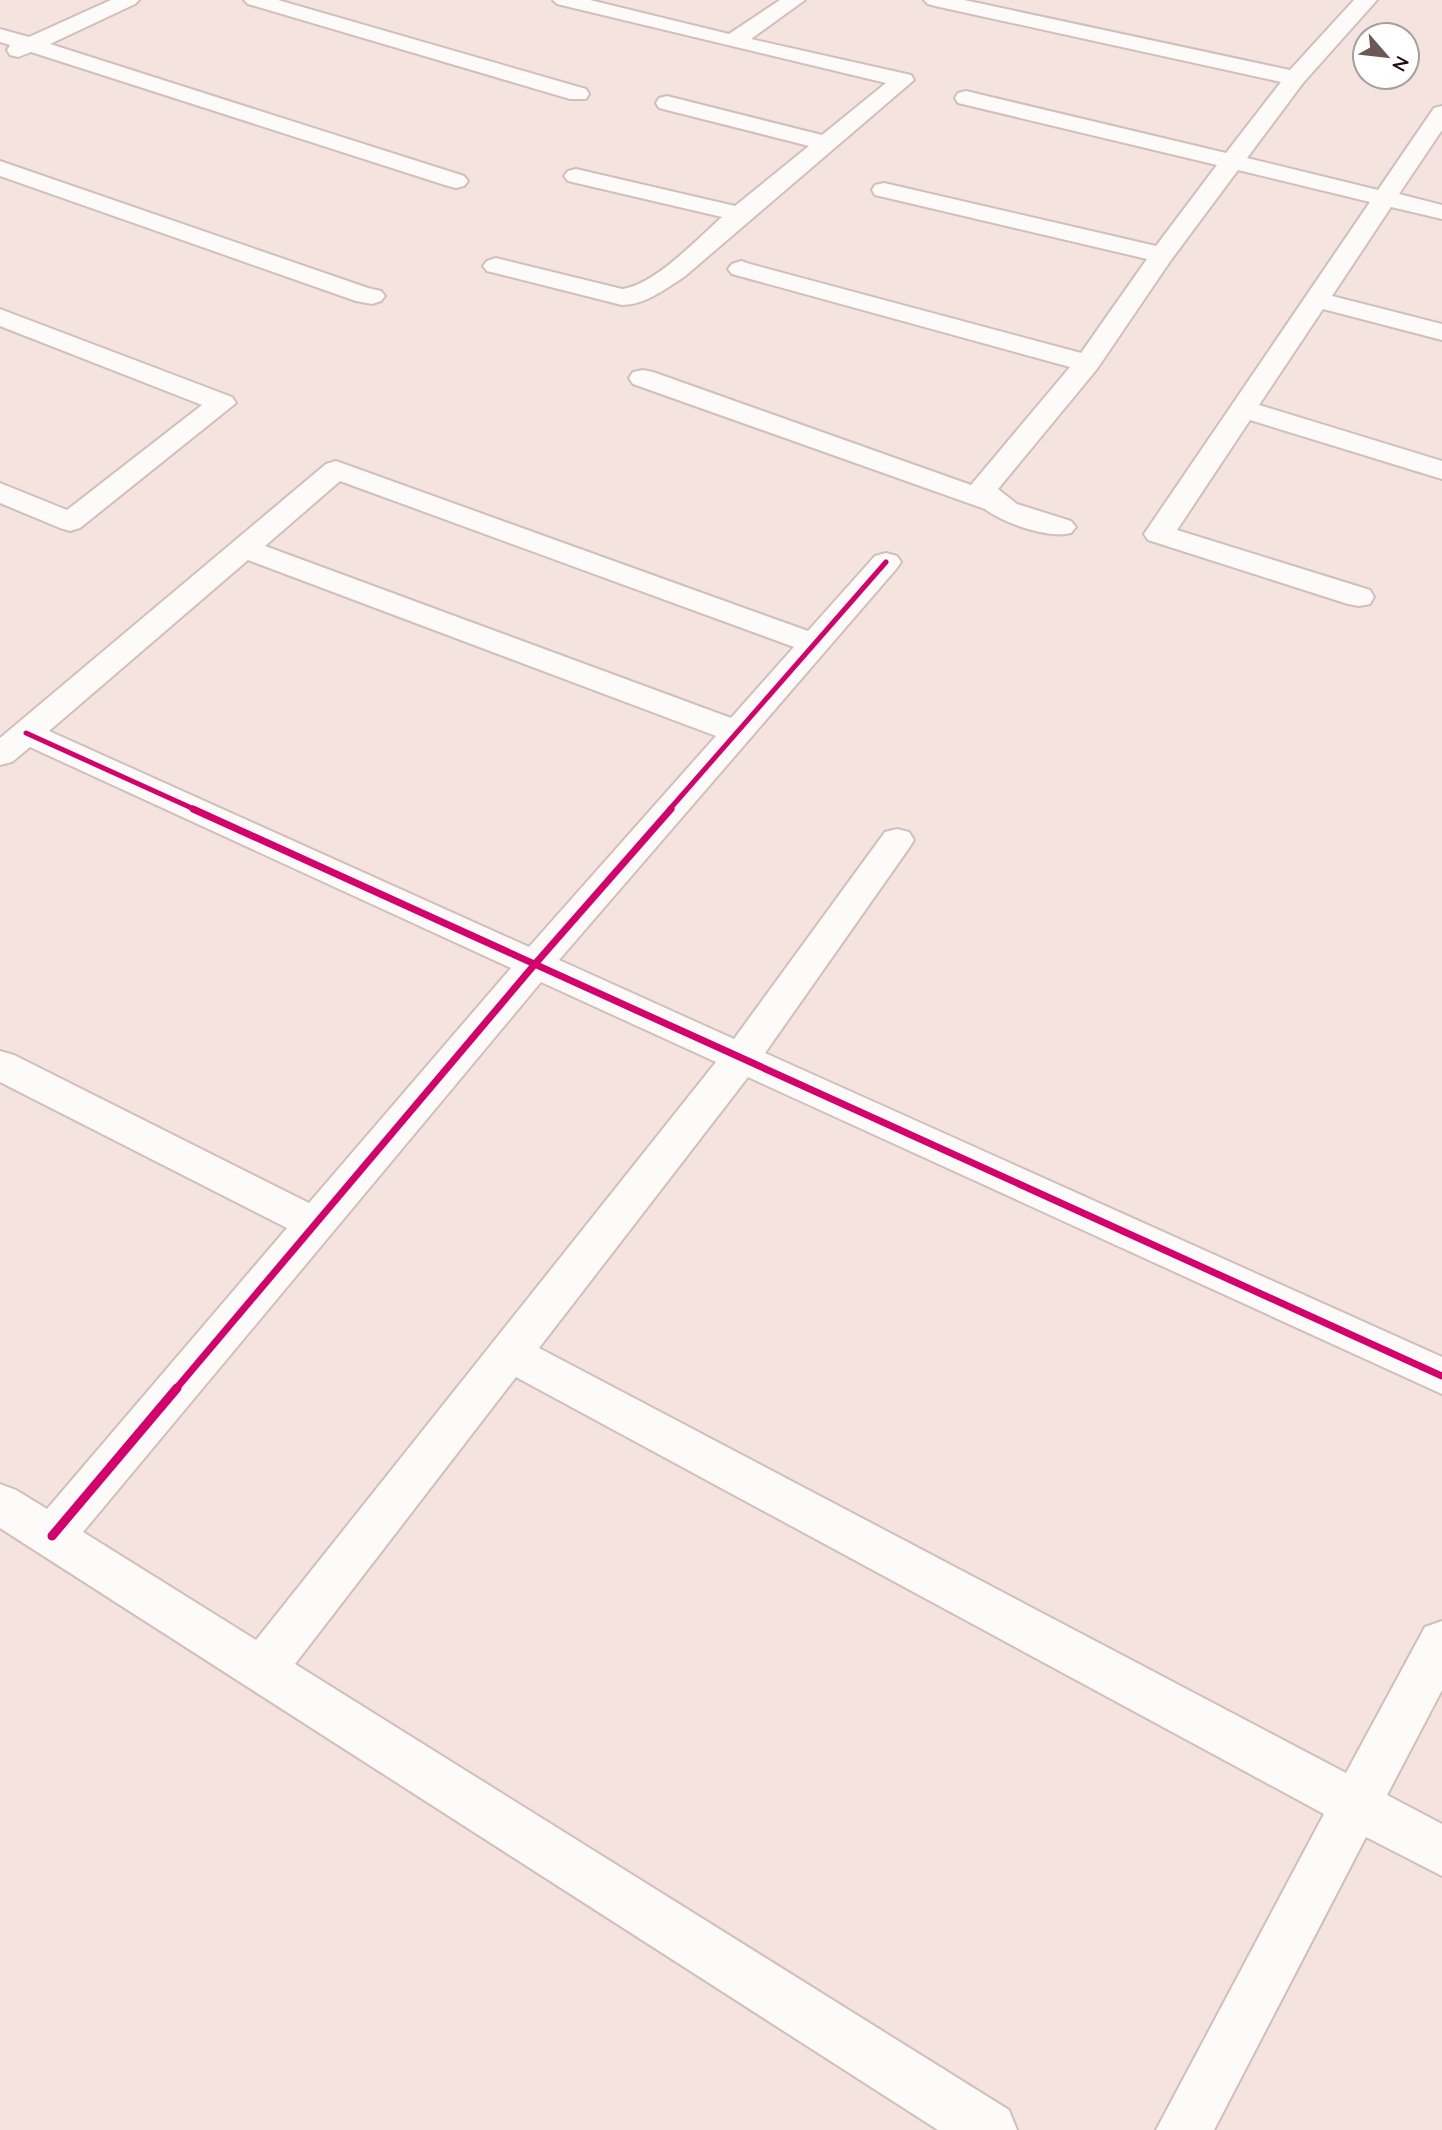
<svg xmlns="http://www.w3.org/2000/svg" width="1442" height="2130" font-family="Quicksand,sans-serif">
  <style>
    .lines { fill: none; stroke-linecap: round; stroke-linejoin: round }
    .minor-casing { stroke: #d0bfba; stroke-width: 4 }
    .minor { fill: #fdfbfa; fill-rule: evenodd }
    .cycleway-far2-casing { stroke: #fff; stroke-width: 9 }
    .cycleway-far1-casing { stroke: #fff; stroke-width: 11 }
    .cycleway-casing { stroke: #fff; stroke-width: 13 }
    .cycleway-far2 { stroke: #d6006c; stroke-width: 5 }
    .cycleway-far1 { stroke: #d6006c; stroke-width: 7 }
    .cycleway { stroke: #d6006c; stroke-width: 9 }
  </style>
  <rect width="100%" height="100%" fill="#f4e3de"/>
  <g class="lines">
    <defs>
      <g id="minor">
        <path d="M111,0H139L135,4L50,44L464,176L468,181L464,186L456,188L448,186L31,52L18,57L10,55L7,50L10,45L0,42V29L29,37Z"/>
        <path d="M244,0H278L586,89L589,94L586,99H570L248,4Z"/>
        <path d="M553,0H590L729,34L780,0H805L751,39L911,75L914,80L684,277C665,289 645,305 622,305L487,271L483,266L487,261L496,258L622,289C655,285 697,239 722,217L568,181L564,176L568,171L576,169L735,206L809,146L659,108L656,103L659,98L667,96L822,135L886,83L557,4Z"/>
        <path d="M924,0H964L1290,70L1354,0H1377L1303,83L1247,158L1378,190L1434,108L1442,106V130L1399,194L1442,205V219L1391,207L1332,296L1442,324V340L1323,309L1259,405L1442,461V479L1250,420L1177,530L1370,590L1374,597L1370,604L1359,606L1348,604L1148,540L1144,534L1370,202L1238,170L1171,260L1097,369L998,489L1017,504L1071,521L1076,527L1071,533C1049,539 1003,523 985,509L633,384L629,378L633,372L643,370L653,372L971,485L1070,367L732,274L728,269L732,264L741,261L750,264L1081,353L1147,259L875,195L872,190L875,185L884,183L1156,246L1217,165L958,103L955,98L958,93L966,91L1226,153L1281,82L935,6L928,4Z"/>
        <path d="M0,161L368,288L381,291L385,296L381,301L372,304L356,301L0,176Z"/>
        <path d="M0,309L232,397L236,403L80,528L70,531L60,528L0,503V483L67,510L202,405L0,326Z"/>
        <path d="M336,461L808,631L875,556L886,553L897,556L901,562L897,568L559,960L734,1039L885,832L897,829L909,832L914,840L909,848L765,1053L1442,1357V1394L748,1077L539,1348L1346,1773L1425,1627L1442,1621V1690L1387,1795L1442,1824V1876L1366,1837L1214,2130H1156L1324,1814L516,1377L295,1664L1009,2110L1017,2130H938L0,1528V1484L16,1490L47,1509L287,1228L0,1082V1051L14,1055L309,1203L511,968L30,747L12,762L0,765V738L326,464ZM340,481L794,647L731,718L265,546ZM248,560L716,736L529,947L49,731ZM541,982L716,1062L256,1640L83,1532Z"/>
      </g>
    </defs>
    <!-- minor casing -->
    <use href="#minor" class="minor-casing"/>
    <!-- minor -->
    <use href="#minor" class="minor"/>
    <defs>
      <g id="cycleway-far2">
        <path d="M26,733L196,810"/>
        <path d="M669,810L886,562"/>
      </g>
      <g id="cycleway-far1">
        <path d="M193,809L1442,1376"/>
        <path d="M175,1390L535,964L671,809"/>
      </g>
      <path id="cycleway" d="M52,1536L177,1388"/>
    </defs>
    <!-- cycleway-far2 casing -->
    <use href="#cycleway-far2" class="cycleway-far2-casing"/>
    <!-- cycleway-far1 casing -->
    <use href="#cycleway-far1" class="cycleway-far1-casing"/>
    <!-- cycleway casing -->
    <use href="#cycleway" class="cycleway-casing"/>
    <!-- cycleway-far2 -->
    <use href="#cycleway-far2" class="cycleway-far2"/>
    <!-- cycleway-far1 -->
    <use href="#cycleway-far1" class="cycleway-far1"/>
    <!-- cycleway -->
    <use href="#cycleway" class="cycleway"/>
  </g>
  <!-- north arrow -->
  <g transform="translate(1386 56) rotate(118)"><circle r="33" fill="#ffffff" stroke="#a59f9d" stroke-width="2"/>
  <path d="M0-5L12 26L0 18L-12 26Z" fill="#6a5954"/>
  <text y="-10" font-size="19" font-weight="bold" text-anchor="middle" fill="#1f0e09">N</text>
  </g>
</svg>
